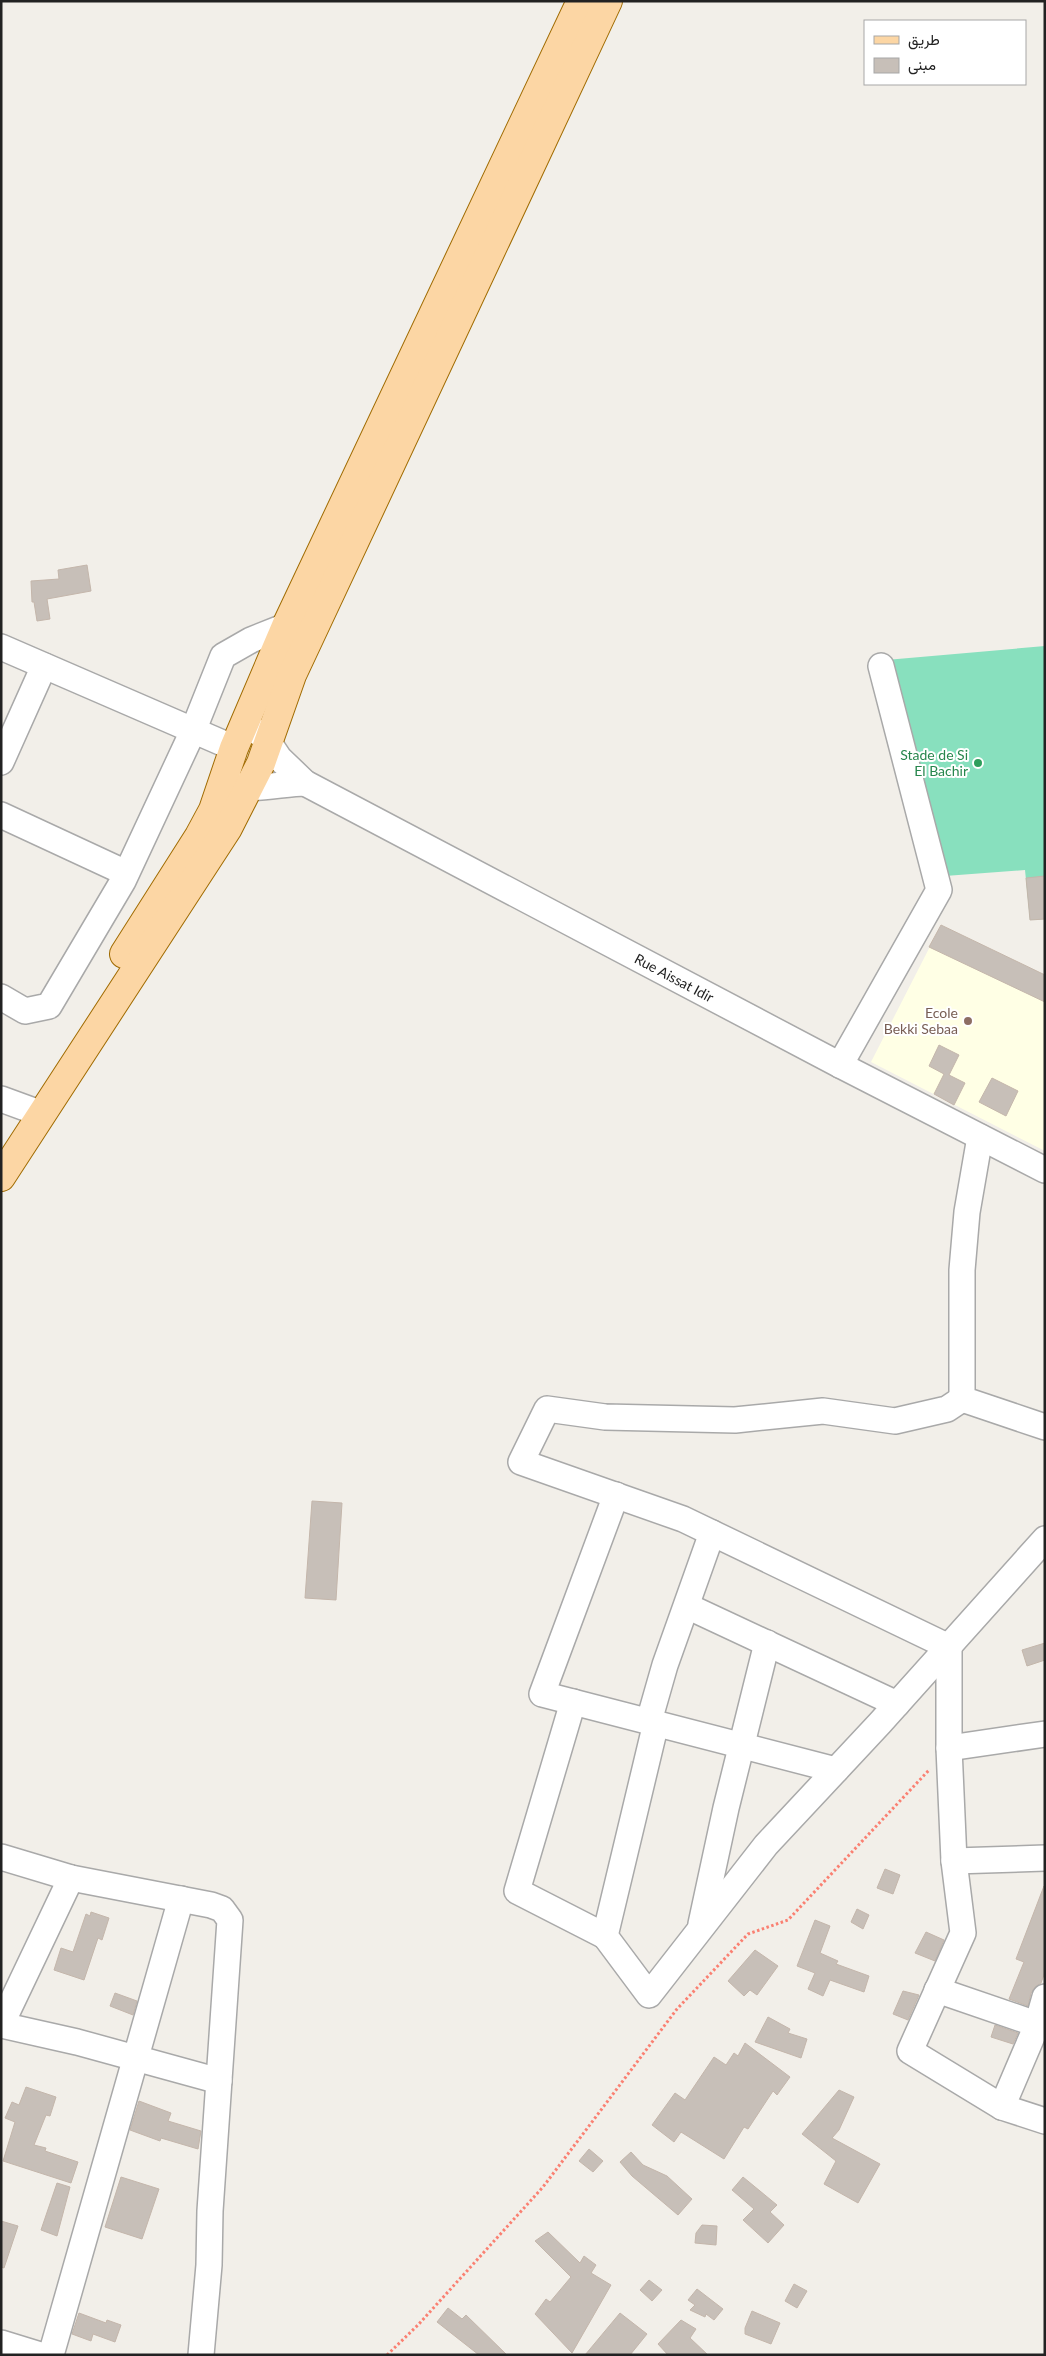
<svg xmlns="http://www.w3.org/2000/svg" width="1046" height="2356" font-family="Lato,Vazirmatn,sans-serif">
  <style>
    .education { fill: #ffffe5 }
    .pitch { fill: #88e0be }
    .building { fill: #c7bfb8; stroke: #c4b6ab }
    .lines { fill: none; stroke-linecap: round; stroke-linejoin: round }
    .minor-casing { stroke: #a9a9a9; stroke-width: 28 }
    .major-casing { stroke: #a06b00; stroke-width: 30 }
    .path { stroke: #fa8072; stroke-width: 3; stroke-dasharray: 2.5 2.5; stroke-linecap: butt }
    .minor { stroke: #fff; stroke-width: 25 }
    .major { stroke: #fcd6a4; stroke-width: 28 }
    .leisure-dot { fill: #2e9e5b; stroke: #fff; stroke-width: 2 }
    .education-dot { fill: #8d6e63; stroke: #fff; stroke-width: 2 }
    .labels { text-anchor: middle; stroke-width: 4; stroke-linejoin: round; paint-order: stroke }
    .leisure-label { font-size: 14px; fill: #27864d; stroke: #fff; text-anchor: end }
    .street-label { font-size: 14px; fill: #222; stroke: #fff }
    .education-label { font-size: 14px; fill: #785e54; stroke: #fff; text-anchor: end }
  </style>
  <rect width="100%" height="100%" fill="#f2efe9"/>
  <!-- education -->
  <path class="education" d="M941,925L1045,975V1151L871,1062Z"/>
  <!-- pitch -->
  <path class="pitch" d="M1045,646V919L1030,920L1025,870L945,876L886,660Z"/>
  <!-- building -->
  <g class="building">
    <path d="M87,565L91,591L47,599L50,619L37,621L34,602H32L31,581L59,579L58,570Z"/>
    <path d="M1045,876V919L1030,920L1026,878Z"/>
    <path d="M941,925L1045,975V1002L929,947Z"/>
    <path d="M939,1045L959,1055L949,1075L965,1083L954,1105L934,1094L944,1074L929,1066Z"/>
    <path d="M992,1078L1018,1091L1006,1116L979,1102Z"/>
    <path d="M312,1501L342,1503L336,1600L305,1598Z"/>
    <path d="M1045,1643V1660L1027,1666L1022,1650Z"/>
    <path d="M885,1869L900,1875L893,1894L877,1888Z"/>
    <path d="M1044,1886L1045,1972L1041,1983L1035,1987L1031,1993L1028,2006L1009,1999L1024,1962L1016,1959Z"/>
    <path d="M857,1909L869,1915L863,1929L851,1922Z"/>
    <path d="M91,1912L109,1918L102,1940L98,1938L84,1980L54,1970L61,1948L73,1952L86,1914L90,1916Z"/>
    <path d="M815,1920L830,1926L820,1953L838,1961L836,1964L869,1976L864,1992L830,1980L823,1996L808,1989L815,1973L797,1966Z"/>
    <path d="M926,1932L944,1940L935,1961L915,1953Z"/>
    <path d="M755,1950L778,1966L757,1995L750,1990L744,1996L728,1981Z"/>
    <path d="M903,1991L919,1995L908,2020L893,2014Z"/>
    <path d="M115,1993L137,2001L133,2015L110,2006Z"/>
    <path d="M768,2017L790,2029L788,2033L807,2039L801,2058L755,2042Z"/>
    <path d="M995,2025L1018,2033L1013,2044L991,2037Z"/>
    <path d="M745,2043L790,2077L777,2095L773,2091L748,2129L744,2127L724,2159L681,2132L674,2142L652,2125L675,2093L685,2100L714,2057L726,2065L734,2053L738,2056Z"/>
    <path d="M26,2087L56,2097L50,2116L46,2115L34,2145L46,2148L45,2151L78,2162L71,2183L3,2161L15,2122L5,2118L12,2102L19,2105Z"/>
    <path d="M839,2090L854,2097L839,2130L832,2138L880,2164L858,2203L824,2184L836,2161L802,2134Z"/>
    <path d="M139,2101L171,2113L168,2121L201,2131L198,2149L161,2138L160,2141L130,2130Z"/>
    <path d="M589,2149L603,2161L593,2172L579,2161Z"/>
    <path d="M631,2152L643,2165L667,2176L692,2199L678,2215L632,2176L620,2162Z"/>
    <path d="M121,2177L159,2189L142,2239L105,2227Z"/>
    <path d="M743,2177L777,2205L770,2212L784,2225L768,2243L743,2220L754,2209L732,2190Z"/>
    <path d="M57,2183L70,2187L57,2236L41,2230Z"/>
    <path d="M1,2221L18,2226L4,2268L1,2267Z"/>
    <path d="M702,2225L717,2226L716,2245L695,2243L696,2233Z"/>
    <path d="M548,2232L580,2263L584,2256L596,2265L591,2273L611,2285L572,2353L535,2314L546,2299L550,2302L571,2277L535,2241Z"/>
    <path d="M649,2280L662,2290L652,2301L640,2290Z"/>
    <path d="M794,2284L807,2291L797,2308L785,2301Z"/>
    <path d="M697,2289L723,2309L714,2320L706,2314L705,2317L690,2310L695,2305L688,2300Z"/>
    <path d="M448,2308L462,2319L466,2315L507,2355H479L437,2322Z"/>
    <path d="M752,2311L780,2323L771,2344L745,2334V2328Z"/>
    <path d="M79,2313L106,2323L107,2320L121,2325L115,2342L93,2334L91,2341L72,2334Z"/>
    <path d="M620,2313L647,2334L630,2355H585Z"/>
    <path d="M681,2320L696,2329L690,2338L708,2355H668L658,2344Z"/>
  </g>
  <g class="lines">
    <defs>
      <g id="minor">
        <path d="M1,647L234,748"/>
        <path d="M256,731L265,737L279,758L305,783L840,1065L1045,1170"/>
        <path d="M1,762L44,666"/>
        <path d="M233,785C248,792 285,783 305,783"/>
        <path d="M1,815L126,873"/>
        <path d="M1,997L25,1011L49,1006L123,881L193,731L223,656L251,640L286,626"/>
        <path d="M840,1065L939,890L881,666"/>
        <path d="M1,1099L42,1114"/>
        <path d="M980,1137L967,1212L962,1270V1399L1045,1427"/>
        <path d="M962,1399L947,1409L895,1421L823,1411L735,1420L605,1417L547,1409L521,1462L683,1519L949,1647V1748L954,1861L963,1933L910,2051L1002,2107L1045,2121"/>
        <path d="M616,1495L542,1694L836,1770"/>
        <path d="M687,1606L897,1704"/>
        <path d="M573,1702L517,1891L605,1936"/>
        <path d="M649,1721L665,1665L712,1533"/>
        <path d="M656,1723L605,1936L649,1995L766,1845L880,1723L1045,1539"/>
        <path d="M949,1748L1045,1734"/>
        <path d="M1,1857L71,1878L211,1905L222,1909L230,1920L210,2211L209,2265L201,2355"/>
        <path d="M954,1861L1045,1858"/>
        <path d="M701,1924L726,1808L767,1643"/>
        <path d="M937,1990L1045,2027"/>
        <path d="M1,2025L77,2042L219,2081"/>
        <path d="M1,2025L71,1878"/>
        <path d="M1002,2107L1037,2025L1045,1997"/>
        <path d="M1,2343L40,2355"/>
        <path d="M51,2355L181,1899"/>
      </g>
      <g id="major">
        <path d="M124,954L199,836L213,810L234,748L286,626L581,1"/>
        <path d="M1,1177L228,828L261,763L292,675L608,1"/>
      </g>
    </defs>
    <!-- minor casing -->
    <use href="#minor" class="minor-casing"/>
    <!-- major casing -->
    <use href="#major" class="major-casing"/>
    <!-- path -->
    <path class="path" d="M387,2355L418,2325L543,2187L677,2009L748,1934L788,1920L930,1769"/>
    <!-- minor -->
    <use href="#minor" class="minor"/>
    <!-- major -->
    <use href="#major" class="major"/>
  </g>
  <!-- markers -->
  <circle class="leisure-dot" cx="978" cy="763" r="5"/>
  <circle class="education-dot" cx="968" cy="1021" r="5"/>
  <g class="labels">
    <!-- leisure labels -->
    <g class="leisure-label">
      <text x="968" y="760">Stade de Si<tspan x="968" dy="16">El Bachir</tspan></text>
    </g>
    <!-- street labels -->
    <g class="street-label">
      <text transform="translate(674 978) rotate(28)" y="5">Rue Aissat Idir</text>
    </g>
    <!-- education labels -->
    <g class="education-label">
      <text x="958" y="1018">Ecole<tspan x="958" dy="16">Bekki Sebaa</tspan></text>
    </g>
  </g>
  <!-- border -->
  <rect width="1046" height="2356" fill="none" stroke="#222222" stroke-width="5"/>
  <!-- legend -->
  <rect x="864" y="20" width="162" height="65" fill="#ffffff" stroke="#a7a7a7"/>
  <rect x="874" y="36" width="25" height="8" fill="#fcd6a4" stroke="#a7a7a7"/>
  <text x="908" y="45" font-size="15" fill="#222222">طريق</text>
  <rect x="874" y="58" width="25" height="15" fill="#c7bfb8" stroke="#a7a7a7"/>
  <text x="908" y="70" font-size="15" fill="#222222">مبنى</text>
</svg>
